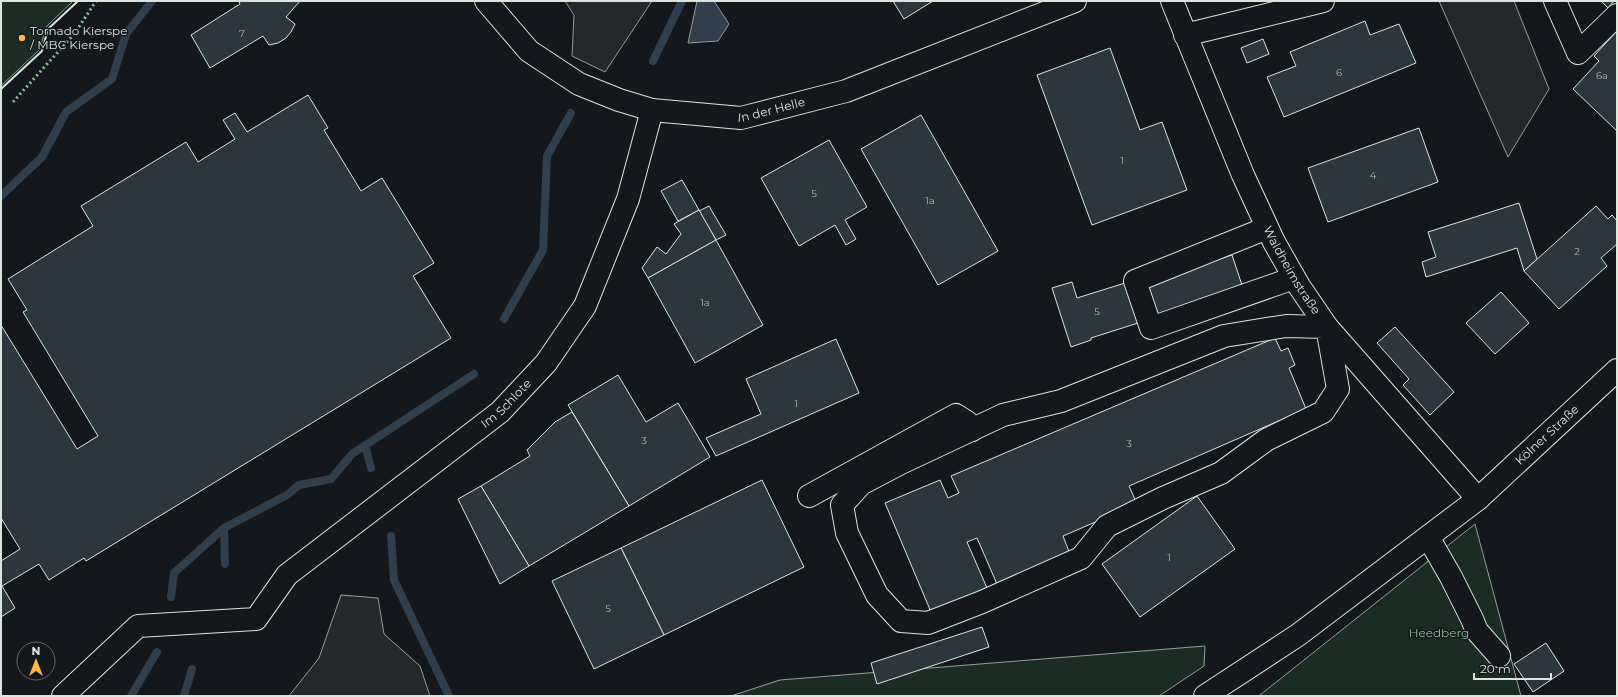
<svg xmlns="http://www.w3.org/2000/svg" width="1618" height="697" font-family="Montserrat,sans-serif">
  <style>
    .green { fill: #1a2d24; stroke: #939e99 }
    .parking { fill: #24282b; stroke: #939e99 }
    .water { fill: #2f3f4d; stroke: #939e99 }
    .lines { fill: none; stroke-linecap: round; stroke-linejoin: round }
    .stream { stroke: #2f3f4d; stroke-width: 8 }
    .building { fill: #2c363c; stroke: #d8e6dc }
    .minor-casing { stroke: #d8e6dc; stroke-width: 24 }
    .major-casing { stroke: #d8e6dc; stroke-width: 24 }
    .minor { stroke: #14181c; stroke-width: 22 }
    .major { stroke: #14181c; stroke-width: 22 }
    .hedge { stroke: #8ac095; stroke-width: 3; stroke-dasharray: 2 3; stroke-linecap: butt }
    .wall { stroke: #d8e6dc; stroke-width: 2 }
    .poi-dot { fill: #ffb74d; stroke: #14181c; stroke-width: 1.5 }
    .labels { text-anchor: middle; stroke-width: 3; stroke-linejoin: round; paint-order: stroke }
    .number-label { font-size: 10px; fill: #adbab4 }
    .poi-label { font-size: 12px; fill: #d8e6dc; stroke: #14181c; text-anchor: start }
    .street-label { font-size: 12px; fill: #d8e6dc; stroke: #14181c }
    .park-label { font-size: 12px; fill: #8ac095; stroke: #14181c }
  </style>
  <rect width="100%" height="100%" fill="#14181c"/>
  <!-- green -->
  <g class="green">
    <path d="M1,1H73L46,27L40,49L1,86Z"/>
    <path d="M1475,524L1521,696H1258L1260,695Z"/>
    <path d="M1205,646L1204,666L1159,696H731L780,680Z"/>
  </g>
  <!-- parking -->
  <g class="parking">
    <path d="M565,1H652L605,72L572,56L574,15Z"/>
    <path d="M1439,1H1514L1549,89L1508,157Z"/>
    <path d="M341,595L378,598L384,634L420,666L430,696H289L319,658Z"/>
  </g>
  <!-- water -->
  <path class="water" d="M697,1H714L729,24L718,41L688,43Z"/>
  <g class="lines">
    <!-- stream -->
    <g class="stream">
      <path d="M653,61L682,1"/>
      <path d="M1,196L42,157L66,112L112,79L126,34L152,1"/>
      <path d="M504,319L543,250L547,156L571,113"/>
      <path d="M365,445L371,468"/>
      <path d="M391,536L394,580L449,696"/>
      <path d="M225,564L224,528L287,495L299,485L331,479L352,454L474,374"/>
      <path d="M171,597L174,573L224,528"/>
      <path d="M131,696L157,652"/>
      <path d="M184,696L192,669"/>
    </g>
  </g>
  <!-- building -->
  <g class="building">
    <path d="M239,1H300L286,17L295,24L291,32L286,38L278,43L269,45L263,36L210,68L191,35L240,4Z"/>
    <path d="M893,1H933L904,19Z"/>
    <path d="M1601,1H1614L1608,8Z"/>
    <path d="M1365,21L1370,35L1399,24L1416,63L1284,117L1267,77L1296,66L1290,52Z"/>
    <path d="M1617,31V131L1573,89L1599,61L1594,56Z"/>
    <path d="M1263,39L1269,54L1247,63L1241,48Z"/>
    <path d="M1110,48L1140,130L1162,122L1187,190L1092,225L1037,75Z"/>
    <path d="M308,95L328,128L324,130L361,191L382,178L434,263L413,276L451,338L86,561L84,558L49,580L39,564L2,586L15,608L1,617V561L20,549L1,518V325L77,449L98,436L23,312L27,310L8,279L93,226L81,206L186,142L198,162L235,139L223,120L235,113L247,132Z"/>
    <path d="M921,115L998,251L938,285L861,149Z"/>
    <path d="M1419,128L1438,182L1328,222L1308,168Z"/>
    <path d="M829,140L867,207L845,220L856,239L846,245L835,225L799,246L761,178Z"/>
    <path d="M682,180L699,210L678,221L661,191Z"/>
    <path d="M1519,203L1537,259L1524,271L1517,248L1426,277L1422,262L1436,257L1428,232Z"/>
    <path d="M709,206L726,235L716,240L699,211Z"/>
    <path d="M1596,206L1608,219L1612,215L1617,221V244L1601,258L1607,266L1559,309L1524,271Z"/>
    <path d="M699,210L716,240L648,278L642,268L657,247L666,254L681,234L674,224Z"/>
    <path d="M716,240L763,325L695,363L648,278Z"/>
    <path d="M1232,255L1243,288L1158,317L1147,283Z"/>
    <path d="M1072,282L1077,298L1125,283L1138,323L1091,338V340L1071,347L1052,288Z"/>
    <path d="M1501,292L1529,323L1495,354L1466,323Z"/>
    <path d="M1395,327L1454,392L1430,415L1403,385L1409,379L1377,343Z"/>
    <path d="M1275,338L1281,351L1288,348L1295,365L1289,368L1306,409L1129,486L1137,504L1063,536L1070,554L997,584L977,538L967,542L987,588L931,612L885,503L940,480L948,498L959,493L951,476Z"/>
    <path d="M836,339L859,393L716,456L706,438L761,414L746,379Z"/>
    <path d="M618,375L646,422L678,403L710,457L629,506L568,405Z"/>
    <path d="M572,412L629,506L529,566L481,486L530,456L527,450L555,422Z"/>
    <path d="M762,480L804,567L664,635L621,548Z"/>
    <path d="M481,486L529,566L500,584L458,499Z"/>
    <path d="M1197,496L1235,549L1140,617L1102,564Z"/>
    <path d="M621,548L664,635L594,669L552,581Z"/>
    <path d="M982,627L989,647L877,684L871,663Z"/>
    <path d="M1546,643L1564,671L1533,692L1514,664Z"/>
  </g>
  <g class="lines">
    <defs>
      <g id="minor">
        <path id="s1" d="M486,1L529,51L579,84L619,100L652,110L741,118L846,91L1075,1"/>
        <path id="s2" d="M1172,1L1243,175L1274,242L1299,286L1327,327L1478,499"/>
        <path d="M1555,1L1578,53L1617,15"/>
        <path d="M1185,35L1323,1"/>
        <path d="M1267,228L1135,281L1151,328L1294,278"/>
        <path d="M1286,326L1327,327L1338,389L1323,412L1266,440L1221,473L1163,498L1107,526L1081,558L982,602L928,623L901,621L877,595L847,533L842,505L861,484L901,463L1003,415L1061,401L1224,336Z"/>
        <path d="M809,496L956,415L967,422L972,430"/>
        <path d="M1428,537L1451,577L1472,619L1477,631L1499,656"/>
        <path id="s3" d="M63,696L138,626L256,619L287,575L500,412L546,363L585,306L628,199L652,110"/>
      </g>
      <g id="major">
        <path id="s4" d="M1205,696L1298,635L1478,499L1617,370"/>
      </g>
    </defs>
    <!-- minor casing -->
    <use href="#minor" class="minor-casing"/>
    <!-- major casing -->
    <use href="#major" class="major-casing"/>
    <!-- minor -->
    <use href="#minor" class="minor"/>
    <!-- major -->
    <use href="#major" class="major"/>
    <!-- hedge -->
    <path class="hedge" d="M13,102L75,33L96,1"/>
    <!-- wall -->
    <path class="wall" d="M1,89L42,51L48,29L78,1"/>
  </g>
  <!-- markers -->
  <circle class="poi-dot" cx="22" cy="38" r="4"/>
  <g class="labels">
    <!-- number labels -->
    <g class="number-label">
      <text x="242" y="37">7</text>
      <text x="1339" y="76">6</text>
      <text x="1602" y="79">6a</text>
      <text x="1122" y="164">1</text>
      <text x="1373" y="179">4</text>
      <text x="814" y="197">5</text>
      <text x="930" y="204">1a</text>
      <text x="1577" y="255">2</text>
      <text x="705" y="306">1a</text>
      <text x="1097" y="315">5</text>
      <text x="796" y="407">1</text>
      <text x="644" y="444">3</text>
      <text x="1129" y="447">3</text>
      <text x="1169" y="561">1</text>
      <text x="608" y="612">5</text>
    </g>
    <!-- poi labels -->
    <g class="poi-label">
      <text x="30" y="35">Tornado Kierspe<tspan x="30" dy="14">/ MBC Kierspe</tspan></text>
    </g>
    <!-- street labels -->
    <g class="street-label">
      <text dy="4" stroke="none"><textPath href="#s1" startOffset="324">In der Helle</textPath></text>
      <text dy="4" stroke="none"><textPath href="#s2" startOffset="295">Waldheimstraße</textPath></text>
      <text dy="4" stroke="none"><textPath href="#s3" startOffset="553">Im Schlote</textPath></text>
      <text dy="4" stroke="none"><textPath href="#s4" startOffset="431">Kölner Straße</textPath></text>
    </g>
    <!-- park labels -->
    <g class="park-label">
      <text x="1439" y="637">Heedberg</text>
    </g>
  </g>
  <!-- border -->
  <rect width="1618" height="697" fill="none" stroke="#d8e6dc" stroke-width="4"/>
  <!-- north arrow -->
  <g transform="translate(36 661)"><circle r="19" fill="#14181c" stroke="#626a69"/>
  <path d="M0-3L7 15L0 10L-7 15Z" fill="#ffb74d"/>
  <text y="-6" font-size="11" font-weight="bold" text-anchor="middle" fill="#d8e6dc">N</text>
  </g>
  <!-- scale -->
  <path d="M1474 673v6h77v-6" fill="none" stroke="#d8e6dc" stroke-width="2"/>
  <text x="1480" y="673" font-size="12" fill="#d8e6dc" stroke="#14181c" stroke-width="3" paint-order="stroke">20 m</text>
</svg>
